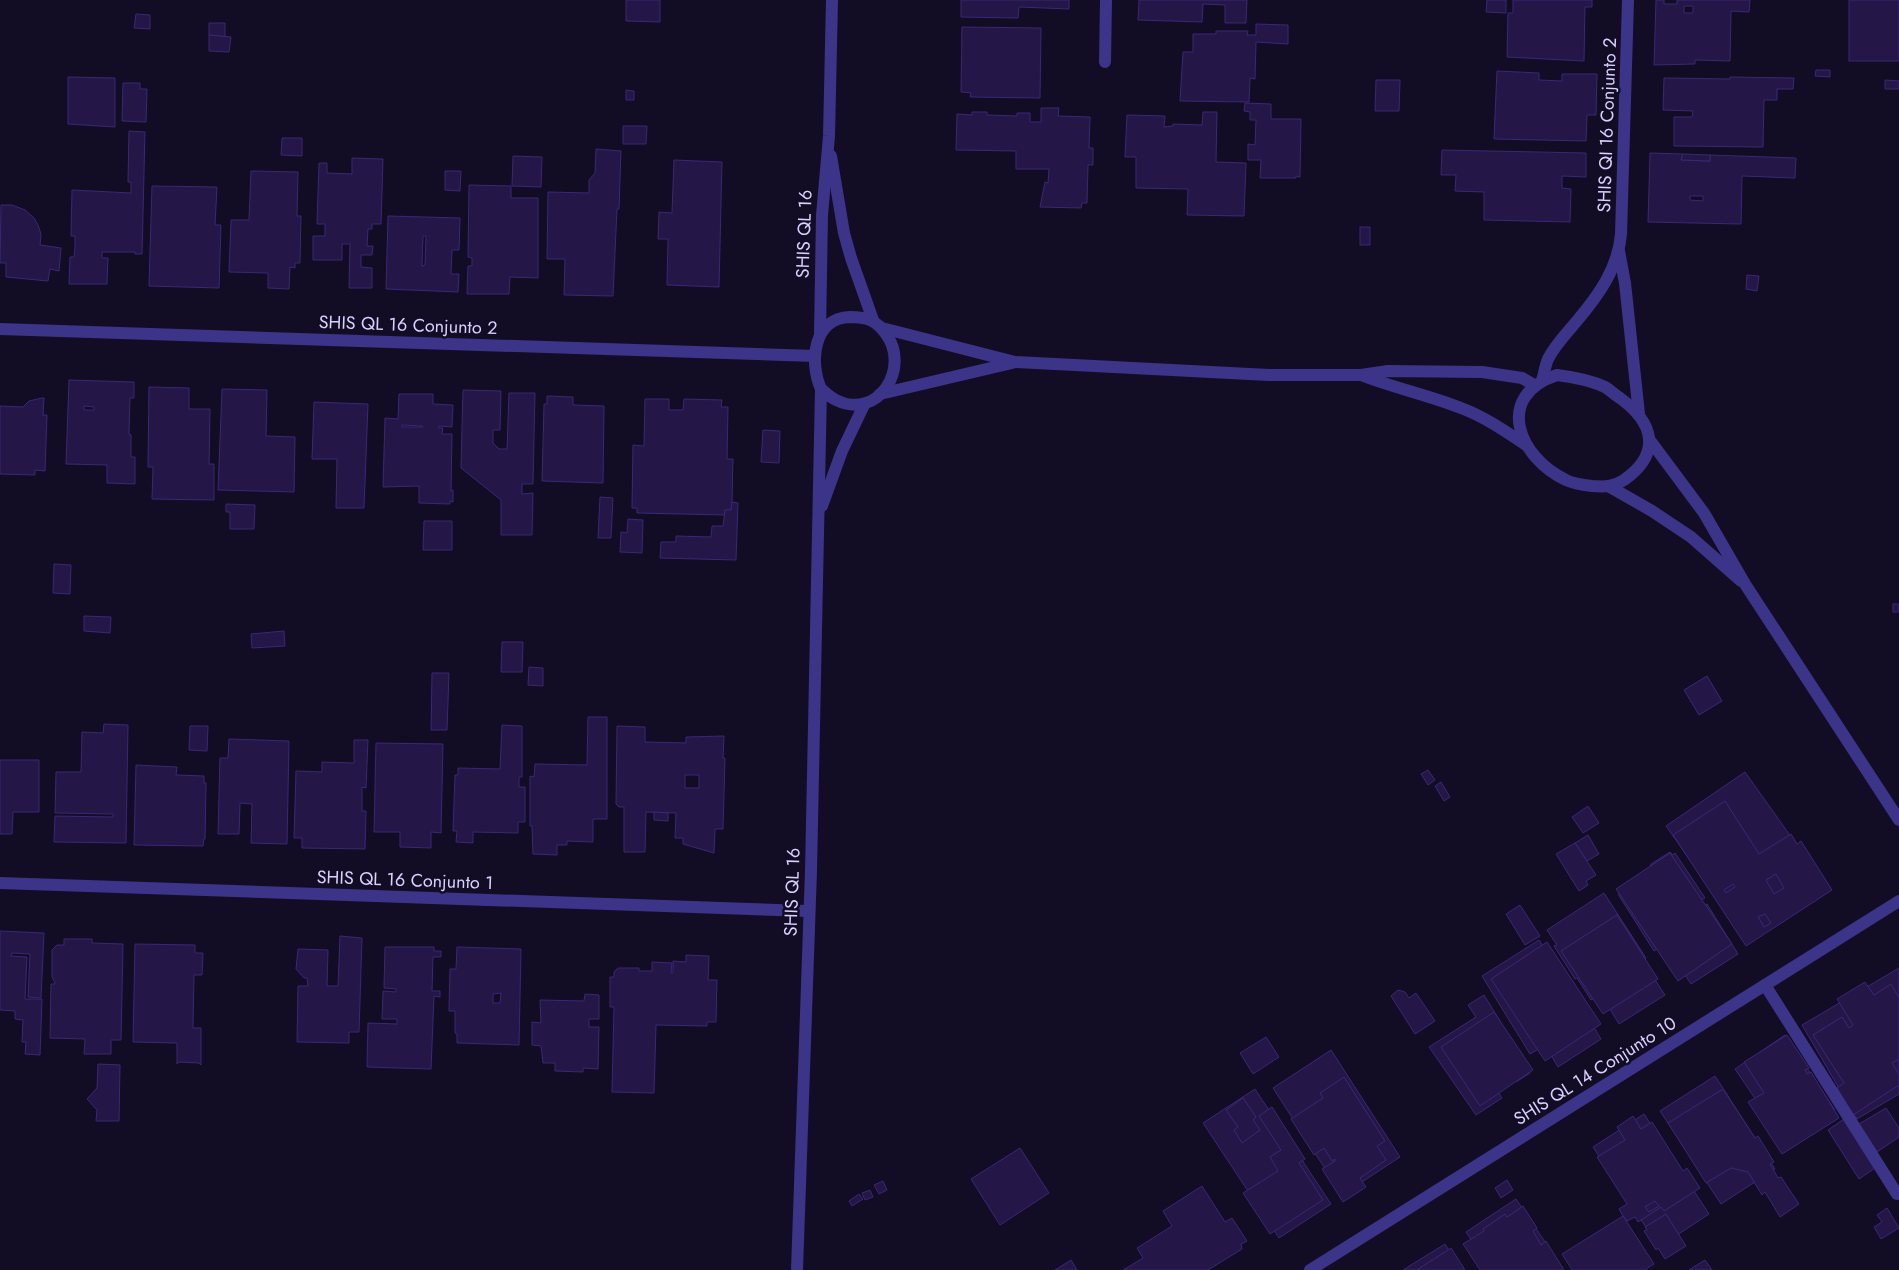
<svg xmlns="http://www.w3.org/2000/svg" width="1899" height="1270" font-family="Jost,sans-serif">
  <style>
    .building { fill: #241748; stroke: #3b2775; fill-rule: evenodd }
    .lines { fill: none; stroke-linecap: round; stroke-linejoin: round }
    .minor { stroke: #3c3488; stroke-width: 12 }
    .labels { text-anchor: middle; stroke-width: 5; stroke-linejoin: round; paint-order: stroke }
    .street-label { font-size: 18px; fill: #d9d1ff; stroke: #120d25 }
  </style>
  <rect width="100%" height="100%" fill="#120d25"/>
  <!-- building -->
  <g class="building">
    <path d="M626,0H660V22L626,21Z"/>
    <path d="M961,0H1069V9L1019,7L1018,18L961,17Z"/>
    <path d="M1139,0H1247L1246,23H1225V5L1203,4L1202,22L1138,20Z"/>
    <path d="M1487,0H1506V13L1486,12Z"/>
    <path d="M1513,0H1592V7H1585L1584,61L1507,57L1508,13H1513Z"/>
    <path d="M1656,0H1664V4H1677V0H1750L1749,12L1731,11L1730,61L1695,60V64L1654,65ZM1684,6H1693V13H1684Z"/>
    <rect x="1849" y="0" width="50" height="61"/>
    <path d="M136,14L150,15V29L134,28Z"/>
    <path d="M209,23H225V37L209,35Z"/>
    <path d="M1256,24L1288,25V44L1256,42L1255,79L1250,78L1249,102L1180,101L1183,52H1193V34H1216V31H1248L1247,35H1256Z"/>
    <path d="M962,27L1041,28L1040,98L970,97L971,93L961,92Z"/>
    <path d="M209,35L231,37L229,52L209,51Z"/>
    <path d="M1816,70H1830V77L1815,76Z"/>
    <path d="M1497,71L1539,73V80L1562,81V74H1597L1596,115H1587L1586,141L1494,139Z"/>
    <path d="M68,77L115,78V127L68,124Z"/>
    <path d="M1730,77L1794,78L1793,89H1777V100H1764L1763,147L1674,146V117H1692L1693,111L1663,110L1664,78L1730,79Z"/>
    <path d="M1376,80H1400L1399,111H1375Z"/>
    <path d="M1885,80L1899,81V89H1885Z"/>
    <path d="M123,83H140V89H147L146,122L122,121Z"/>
    <path d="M626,90L634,91V100H626Z"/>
    <path d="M1245,103L1271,104V119H1301L1300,177L1296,176V178H1260L1261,160H1248V144L1255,145L1256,120H1250V112L1244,111Z"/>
    <path d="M1041,108H1059L1058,116L1090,117L1089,148H1093V165H1088L1087,203H1082L1081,208L1040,207L1045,182L1048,183L1049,169H1016V151L956,150L957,114L972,115V112H987V115L1017,116V113H1030V122H1041Z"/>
    <path d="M1203,112H1217L1216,162L1246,163L1244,216L1187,215L1188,189L1136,188V157H1125L1127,115L1165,116L1164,127L1173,126V124L1202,125Z"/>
    <path d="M623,126H647L646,144H623Z"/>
    <path d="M129,131L145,132L142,254H135V252H102V258H108L107,284H69L70,257H74L75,247V236H71L72,190L131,193V182H128Z"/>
    <path d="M282,138H302V156L281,155Z"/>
    <path d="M596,149L621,151L619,209H617L613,296L564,295L565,259H547L548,192L589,193V180L595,173Z"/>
    <path d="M1442,150L1586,153V177L1562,176V188L1571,189L1570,222L1484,220V192L1455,191L1456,175H1441Z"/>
    <path d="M1650,153L1683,154L1681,160L1710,161V155L1796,158L1795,178L1742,176L1741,224L1648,222ZM1690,196H1703V201L1690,200Z"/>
    <path d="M1683,154L1710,155V161L1681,160Z"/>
    <path d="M513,156L542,157L541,187L512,186Z"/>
    <path d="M352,158L383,159L381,224H372V229H368L367,246H373L372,255H361V267L372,268V288H349L350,244H342V260H313V236H325V224H317L319,163H327V173L352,174Z"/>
    <path d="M674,160L722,162L719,287L667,285L668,239H658L659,212L672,213Z"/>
    <path d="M251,171L298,172L297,216H301L300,263H295V268L290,267L289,289L268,288V273L229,272L231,220H249Z"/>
    <path d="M445,171H461L460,191L445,190Z"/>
    <path d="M469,185L511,186V198H538V278L510,277L509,294H467L468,266H472V258L468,257Z"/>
    <path d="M152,186L217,187L215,225H221L219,288L149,286Z"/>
    <path d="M1,205H12L25,210L34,218L38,225L41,234L40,245L61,248L59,271L50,269L48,281L6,277V263H0Z"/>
    <path d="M388,216L460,218L459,250H452L451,274H459L458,292L386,289ZM423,236H426L425,265L422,266Z"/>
    <rect x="1360" y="227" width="10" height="18"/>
    <path d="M1747,275L1759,276L1757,291L1746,289Z"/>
    <path d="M69,380L134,382V398H130L129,434L131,435V457H135V484L107,483V465L66,464ZM84,406L94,407V410H84Z"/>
    <path d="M149,387L189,388V409H210L209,464H214V500L152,499L153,467H148Z"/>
    <path d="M222,389L267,390L266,436L295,437L294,492L218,490Z"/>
    <path d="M463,390L501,391L500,430H493V443L499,449H507L509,393H535L533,484H522V494L533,493L532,535H501V500L461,468Z"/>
    <path d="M399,394H433V404L453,405L452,427L439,426V428H443L442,434H452L451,491L453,490V502L450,501V504L419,503V486L383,487L385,418L398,419ZM402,425L422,426L423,427H402Z"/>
    <path d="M547,396L573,397V405L604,406L603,483L542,481L544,404H547Z"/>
    <path d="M42,398H44L43,415H47L45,471L35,470V475L0,474V406L23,407L29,401Z"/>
    <path d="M645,399H669V410H683L684,399L722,400L721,407H728L727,459H733L732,502L731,510H725V515L637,513V508H632L633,445L644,446Z"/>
    <path d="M314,402L368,404L364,508H336L337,459H312Z"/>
    <path d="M763,430L780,431L779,463L761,462Z"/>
    <path d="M600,497L613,498L611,538H598Z"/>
    <path d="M732,502L738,503L736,560L660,558L661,542H676V536L711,537L712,526H723L725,510H731Z"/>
    <path d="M226,504L255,505L254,529H230V512H226Z"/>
    <path d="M628,519L643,520L642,553L620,552L621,532L627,533Z"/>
    <path d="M424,521H452V550H423Z"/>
    <path d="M54,564L71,565L70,594L53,593Z"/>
    <rect x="1893" y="604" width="6" height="8"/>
    <path d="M84,616L111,617L110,633L84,631Z"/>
    <path d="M284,631L285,646L252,648L251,634Z"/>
    <path d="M502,642H523L522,672H501Z"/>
    <path d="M529,667L543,668V686L528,685Z"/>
    <path d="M432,673H449L447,730H431Z"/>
    <path d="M1707,676L1722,701L1699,715L1684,690Z"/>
    <path d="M588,717H607V819H593V842L567,841V845H557V855L533,854L532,826H530V776L534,777L535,764L587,765Z"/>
    <path d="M104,724L128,725L126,843L54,842L55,816L113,817V814L55,813L56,772H81L82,732L103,733Z"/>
    <path d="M502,725L522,726V777H519V787H525V822H518V833L473,832V843L456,842L457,831H453L455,775H458V768L500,769Z"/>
    <path d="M190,726H208L207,751L189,750Z"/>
    <path d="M617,726L645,727V742L686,743V737L724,736L723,758H725L723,829H715L714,853L683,844V838H675L676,813L646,812L645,852H624V807H619L616,804ZM685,775H699V788H685Z"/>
    <path d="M229,739L289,741L287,844L251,843L252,804L240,803L239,834H218L220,758H228Z"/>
    <path d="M354,740H368L366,788L362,787V811H366L365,849L302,848V838H294L296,771L322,772V762L354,763Z"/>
    <path d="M376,743L443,744L441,833L431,832V848L400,847V832H374Z"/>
    <path d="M0,760H39V812H13L12,834H0Z"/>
    <path d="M136,765L177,767L176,775L204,776V783H206L205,839H204L203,846L134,845Z"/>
    <path d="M1428,770L1435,780L1428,785L1421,774Z"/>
    <path d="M1745,772L1826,886L1747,941L1666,826Z"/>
    <path d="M1441,782L1450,797L1444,801L1435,786Z"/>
    <path d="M1725,801L1759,854L1791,834L1797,844L1801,841L1832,890L1746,946L1673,835ZM1776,874L1784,888L1774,894L1766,880ZM1733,884L1735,887L1726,893L1724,890ZM1765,914L1771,923L1764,927L1758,917Z"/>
    <path d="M1588,806L1599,823L1583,833L1572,817Z"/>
    <path d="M654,812L668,813V821L654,820Z"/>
    <path d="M1588,835L1599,854L1587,861L1575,843Z"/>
    <path d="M1575,843L1596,875L1586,881L1588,885L1579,891L1556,854Z"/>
    <path d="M1670,852L1673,855L1675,853L1705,898L1699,901L1702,907L1707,904L1738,954L1691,984L1671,954L1680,948L1671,932L1669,933L1673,939L1654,951L1618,894L1648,875L1651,864Z"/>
    <path d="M1670,853L1732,944L1678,981L1616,889Z"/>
    <path d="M1604,893L1646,958L1642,960L1665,995L1619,1024L1601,994L1591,1000L1577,978L1575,979L1554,946L1557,945L1547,930Z"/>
    <path d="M1520,905L1540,936L1525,945L1506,914Z"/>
    <path d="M1617,915L1658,979L1603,1014L1561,951Z"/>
    <path d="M0,931L44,933L41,998L28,997L30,954L12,953L11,956L27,957L25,999H42L40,1055L25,1054L26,1042H22L23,1020L15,1019V1011L0,1010Z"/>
    <path d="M340,936L362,938L359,1032H349V1043L297,1042L298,986H308L307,978H304L296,969L298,949L328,950L327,986H338Z"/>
    <path d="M64,939H92V943L123,944L121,1040H111V1054H84L85,1039L50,1038L51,984H55V983L52,977V950L57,945H64Z"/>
    <path d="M1539,940L1581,1006L1578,1007L1585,1018L1587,1016L1601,1039L1558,1067L1545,1045L1530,1054L1482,976ZM1543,995L1546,1000L1534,1008L1531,1003Z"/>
    <path d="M1547,942L1601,1024L1545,1061L1491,979Z"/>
    <path d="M135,944L195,945V953H203L202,975H194L193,1028H201V1065L199,1063L179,1062L177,1064V1043L133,1042Z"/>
    <path d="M385,947H434V951H441V957H433L432,991H440V997L434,996L431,1069L367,1067L368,1023L397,1024V1019H382L383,991L396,992V989L384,988Z"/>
    <path d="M457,947L521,949L519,1045L457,1043V1034L455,1033V1011H449L450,969H456ZM501,993L500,1003H493V994Z"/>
    <path d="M686,955L709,956L708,980H717L716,1022H707V1026L656,1025L654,1093L612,1092L614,1007H610V977H614V972L618,968H639V971H652V962L672,963L671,973H673V961L686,962Z"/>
    <path d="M1899,968V1094L1857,1119L1802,1025Z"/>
    <path d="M1865,982L1874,995L1891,984L1899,998V1059L1892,1063L1899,1074V1085L1853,1115L1837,1088L1844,1083L1813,1035L1842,1017L1849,1028L1853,1025L1837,999Z"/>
    <path d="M1398,990L1405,992L1409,998L1416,993L1435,1021L1415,1034L1391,996Z"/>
    <path d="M585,994L599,995V1019H589V1027H599L598,1069L583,1068V1072L555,1071V1063H543L541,1046L532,1045V1022L541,1023L540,1000L584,1001Z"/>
    <path d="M1484,995L1500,1021L1498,1022L1530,1073L1516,1082L1512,1075L1499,1084L1503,1090L1498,1092L1502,1098L1476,1115L1429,1047L1476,1017L1468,1005Z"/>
    <path d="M1494,1012L1533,1070L1480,1106L1441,1047Z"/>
    <path d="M1785,1035L1835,1110L1786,1144L1735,1069Z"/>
    <path d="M1787,1035L1809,1068L1805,1070L1807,1074L1811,1072L1839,1118L1782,1154L1748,1102L1764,1093L1744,1062Z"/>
    <path d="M1266,1037L1279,1057L1253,1074L1240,1053Z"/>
    <path d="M1331,1050L1400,1157L1342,1195L1273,1088Z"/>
    <path d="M98,1064L120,1065L119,1121H96L97,1110L87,1099L97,1088Z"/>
    <path d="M1715,1076L1775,1169L1721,1204L1660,1111Z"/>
    <path d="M1344,1077L1385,1141L1377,1146L1386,1160L1360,1178L1366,1187L1343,1202L1322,1169L1335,1161V1159L1332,1161L1324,1148L1314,1155L1291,1119L1323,1098L1320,1093Z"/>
    <path d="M1255,1089L1331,1204L1279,1238L1203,1123Z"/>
    <path d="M1723,1089L1755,1138L1758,1136L1774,1162L1770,1164L1778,1178L1781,1177L1799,1204L1780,1217L1765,1192L1762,1195L1748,1172L1731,1168L1706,1183L1668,1123Z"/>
    <path d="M1243,1098L1256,1117L1253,1120L1260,1130L1242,1143L1234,1130L1238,1127L1226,1110Z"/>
    <path d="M1272,1107L1305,1159L1299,1163L1323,1200L1270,1234L1243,1193L1278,1171L1270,1157L1281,1150L1259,1116Z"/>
    <path d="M1886,1108L1899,1128V1137L1877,1152L1859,1124Z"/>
    <path d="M1644,1114L1709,1214L1659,1247L1593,1147Z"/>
    <path d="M1633,1116L1641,1129L1652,1122L1683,1171L1687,1168L1700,1188L1664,1211L1661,1207L1638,1222L1635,1217L1627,1221L1623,1216L1619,1209L1627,1204L1597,1157L1625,1140L1617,1127ZM1655,1201L1659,1206L1649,1212L1645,1207Z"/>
    <path d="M1844,1119L1875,1168L1859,1179L1828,1130Z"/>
    <path d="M1020,1148L1049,1193L1000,1225L971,1179Z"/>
    <path d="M1507,1180L1513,1190L1501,1198L1495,1188Z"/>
    <path d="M883,1181L887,1190L879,1194L874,1185Z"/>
    <path d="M1202,1186L1225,1222L1232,1218L1247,1241L1241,1244L1242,1249L1208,1270H1123L1143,1258L1137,1248L1172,1226L1163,1211Z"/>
    <path d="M870,1190L873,1197L865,1200L862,1193Z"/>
    <path d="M859,1194L863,1199L852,1206L849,1201Z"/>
    <path d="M1516,1199L1562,1267L1558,1270H1492L1466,1232Z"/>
    <path d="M1523,1206L1537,1228L1533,1231L1541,1245L1546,1241L1564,1270H1480L1463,1244L1484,1231L1483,1229L1505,1214L1507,1217Z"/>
    <path d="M1887,1208L1899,1228L1881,1239L1874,1227L1882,1222L1877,1215Z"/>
    <path d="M1666,1214L1686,1246L1665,1259L1658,1248L1656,1250L1644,1231L1647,1230L1645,1227Z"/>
    <path d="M1623,1216L1654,1264L1645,1270H1572L1562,1254Z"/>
    <path d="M1445,1244L1461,1270H1403Z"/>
    <path d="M1451,1248L1465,1270H1417Z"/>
    <path d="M1071,1260L1077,1270H1055Z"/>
    <path d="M1705,1260L1712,1270H1689Z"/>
  </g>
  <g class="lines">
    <!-- minor -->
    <g class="minor">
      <path d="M1105,62L1106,0"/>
      <path d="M831,156L844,233L851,258L873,320"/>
      <path d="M1619,251L1625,283L1639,414"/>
      <path d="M882,328L1015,362L1269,375H1361L1388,371L1482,372L1522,378L1534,385"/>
      <path d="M0,329L815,356"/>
      <path d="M820,333L822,215L829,136L832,0"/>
      <path d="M1361,375C1394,388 1428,395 1461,408C1485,417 1505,431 1526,445"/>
      <path d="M1557,375C1573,377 1590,380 1605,387C1610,390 1615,395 1620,398C1654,423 1662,453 1624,480C1613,487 1605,487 1592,486C1583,485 1574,484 1566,480C1519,458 1493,396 1557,375Z"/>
      <path d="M1542,381C1544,374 1545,366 1548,359C1555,345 1566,334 1576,322C1598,296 1618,269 1621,234L1628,0"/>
      <path d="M880,394L1012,363"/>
      <path d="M1649,439L1704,513L1745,584L1899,820"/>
      <path d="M1610,487L1652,511L1691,537L1741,581"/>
      <path d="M822,506L842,451L864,405"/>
      <path d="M0,883L808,911"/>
      <path d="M1765,985L1897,1194"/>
      <path d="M797,1270L811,871L821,389C809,362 813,318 850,317C867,317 876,320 886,334C911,368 878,421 836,400C831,398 826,393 821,389"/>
      <path d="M1310,1270L1899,901"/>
    </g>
  </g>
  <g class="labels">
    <!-- street labels -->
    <g class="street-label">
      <text transform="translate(1607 125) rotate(-88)" y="6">SHIS QI 16 Conjunto 2</text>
      <text transform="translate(804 234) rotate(-88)" y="6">SHIS QL 16</text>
      <text transform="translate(408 325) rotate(2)" y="6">SHIS QL 16 Conjunto 2</text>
      <text transform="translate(405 880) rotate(2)" y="6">SHIS QL 16 Conjunto 1</text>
      <text transform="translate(792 892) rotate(-88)" y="6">SHIS QL 16</text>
      <text transform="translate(1595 1071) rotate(-32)" y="6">SHIS QL 14 Conjunto 10</text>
    </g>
  </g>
</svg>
